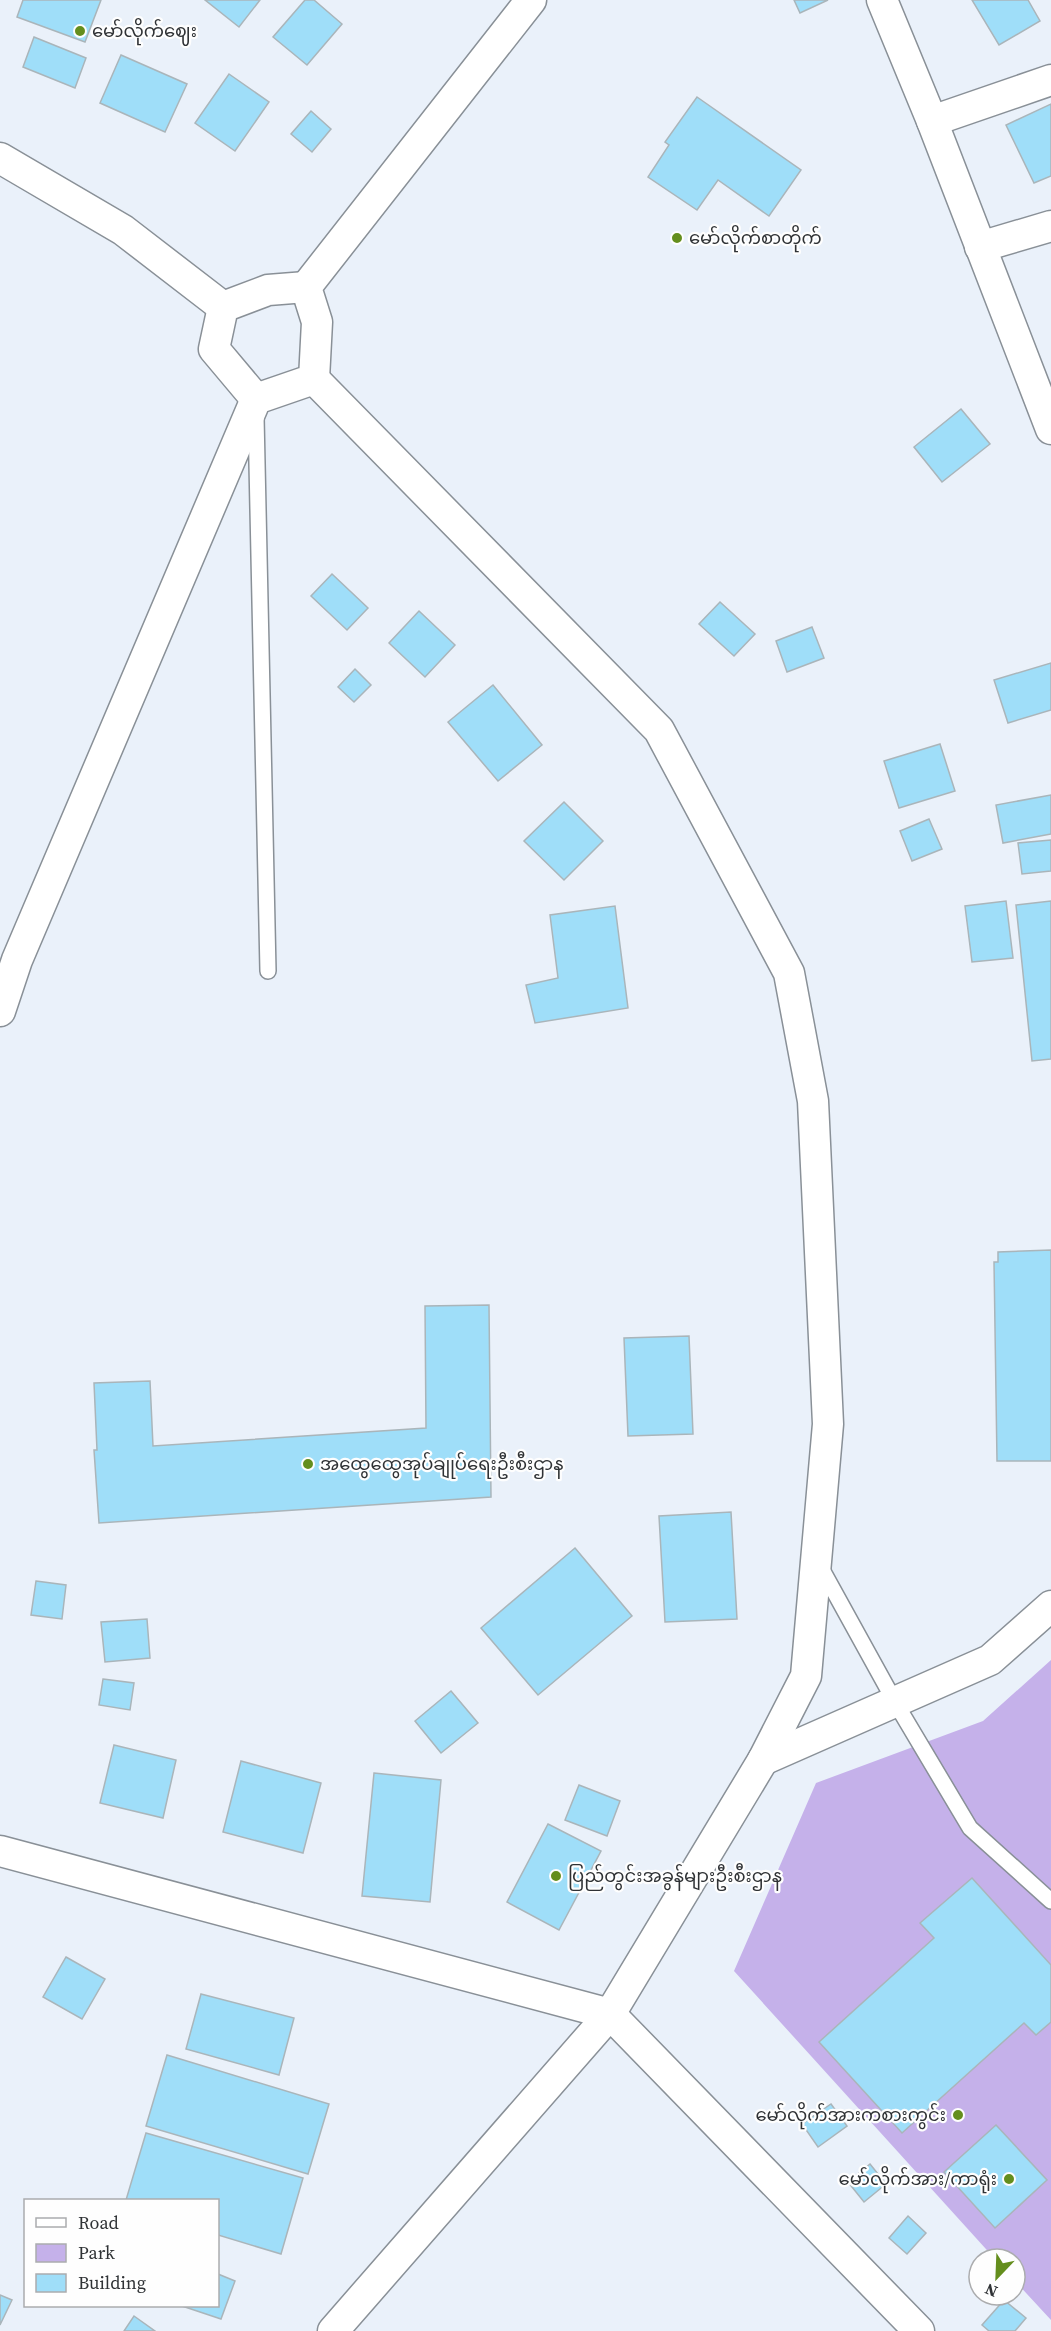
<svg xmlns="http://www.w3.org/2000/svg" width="1051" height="2331" font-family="'Source Serif 4','Noto Sans Myanmar',serif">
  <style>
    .green { fill: #c5b1ea }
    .building { fill: #9fdef9; stroke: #aab5ba; stroke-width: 1.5 }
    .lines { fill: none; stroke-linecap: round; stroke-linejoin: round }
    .lane-casing { stroke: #899097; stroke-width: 18 }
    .street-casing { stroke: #899097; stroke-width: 33 }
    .lane { stroke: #fff; stroke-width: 15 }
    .street { stroke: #fff; stroke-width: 30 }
    .poi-dot { fill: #648e1d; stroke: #fefefe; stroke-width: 2 }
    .labels { text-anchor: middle; stroke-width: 4.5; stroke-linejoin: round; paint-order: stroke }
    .poi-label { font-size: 18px; fill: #2f3235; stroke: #fefefe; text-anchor: start }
  </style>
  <rect width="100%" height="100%" fill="#eaf1fa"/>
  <!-- green -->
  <path class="green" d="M1051,1660V2320L1015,2281V2259H995L734,1971L816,1783L983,1721Z"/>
  <!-- building -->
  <g class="building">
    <path d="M23,0H101L85,42L17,17Z"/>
    <path d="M205,0H260L239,27Z"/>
    <path d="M305,0H314L342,24L307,65L273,37Z"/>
    <path d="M794,0H828L800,13Z"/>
    <path d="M972,0H1028L1040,21L999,45Z"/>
    <path d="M34,37L86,58L75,88L23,67Z"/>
    <path d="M121,55L187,84L165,132L100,103Z"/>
    <path d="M229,74L269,102L235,151L195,123Z"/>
    <path d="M697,97L801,170L769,216L718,180L697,210L648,177L669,145L665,142Z"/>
    <path d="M1051,104V176L1034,183L1006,125Z"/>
    <path d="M311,111L331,129L312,152L291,134Z"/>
    <path d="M961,409L990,444L942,482L914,447Z"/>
    <path d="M332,574L368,608L347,630L311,596Z"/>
    <path d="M720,602L755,634L734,656L699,624Z"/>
    <path d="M419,611L455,645L425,677L389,643Z"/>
    <path d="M812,627L824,658L787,672L776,641Z"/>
    <path d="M1051,663V710L1008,723L994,680Z"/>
    <path d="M355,669L371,685L354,702L338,687Z"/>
    <path d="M493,685L542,745L498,781L448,722Z"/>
    <path d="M940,744L955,791L899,808L884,761Z"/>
    <path d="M1051,795V834L1003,843L996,805Z"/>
    <path d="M564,802L603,841L564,880L524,841Z"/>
    <path d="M929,819L942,849L912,861L900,831Z"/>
    <path d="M1051,840V871L1022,874L1018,843Z"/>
    <path d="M1006,901L1013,958L972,962L965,906Z"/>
    <path d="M1051,901V1059L1032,1061L1016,905Z"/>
    <path d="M615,906L628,1008L535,1023L526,985L558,978L550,915Z"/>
    <path d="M1051,1250V1461H997L994,1262H998V1252Z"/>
    <path d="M489,1305L491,1497L99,1523L94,1450H97L94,1383L150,1381L153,1446L426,1428L425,1306Z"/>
    <path d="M689,1336L693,1434L628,1436L624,1338Z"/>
    <path d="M731,1512L737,1619L665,1622L659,1516Z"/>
    <path d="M575,1548L632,1616L538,1695L481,1628Z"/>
    <path d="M36,1581L66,1585L62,1619L31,1615Z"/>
    <path d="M147,1619L150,1658L105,1662L101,1622Z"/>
    <path d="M103,1679L134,1683L130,1710L99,1705Z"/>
    <path d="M451,1691L478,1723L441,1753L415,1721Z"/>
    <path d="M114,1745L176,1760L163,1818L100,1803Z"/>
    <path d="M241,1761L321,1783L303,1853L223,1832Z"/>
    <path d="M374,1773L441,1780L430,1902L362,1896Z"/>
    <path d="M579,1785L620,1801L607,1836L565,1820Z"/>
    <path d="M548,1824L601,1851L559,1930L507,1902Z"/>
    <path d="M972,1878L1051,1965V2022L1036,2035L1024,2023L902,2133L819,2042L934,1938L920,1923Z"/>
    <path d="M66,1957L105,1979L82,2019L43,1997Z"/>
    <path d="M201,1994L294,2018L279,2075L186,2049Z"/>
    <path d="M167,2055L329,2104L308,2174L146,2126Z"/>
    <path d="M831,2104L847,2126L818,2147L802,2124Z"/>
    <path d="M996,2125L1047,2180L995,2228L944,2172Z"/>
    <path d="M146,2133L303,2178L281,2254L218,2235V2200H126Z"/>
    <path d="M870,2164L886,2184L864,2202L848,2182Z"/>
    <path d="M908,2216L926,2233L907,2254L889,2238Z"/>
    <path d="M218,2274L235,2281L221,2319L182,2306H218Z"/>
    <path d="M0,2295L12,2300L0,2325Z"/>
    <path d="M1004,2300L1026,2318L1015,2331H989L982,2325Z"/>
    <path d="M134,2316L155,2331H124Z"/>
  </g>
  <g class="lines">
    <defs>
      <g id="lane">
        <path d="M256,417L268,971"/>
        <path d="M820,1566L895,1702L970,1828L1051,1901"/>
      </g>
      <g id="street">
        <path d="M882,0L932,121L1051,429"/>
        <path d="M932,121L1051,80"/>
        <path d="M0,158L123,230L223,307"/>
        <path d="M980,247L1051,226"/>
        <path d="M314,379L659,730L789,973L813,1101L828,1424L806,1676L763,1760L610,2014L333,2331"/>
        <path d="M256,399L214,349L223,307L268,290L306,287"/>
        <path d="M0,1011L17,960L256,399L314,379L317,322L306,287L531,0"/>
        <path d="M763,1760L990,1660L1051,1606"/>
        <path d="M0,1851L610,2014L919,2331"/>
      </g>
    </defs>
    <!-- lane casing -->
    <use href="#lane" class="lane-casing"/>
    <!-- street casing -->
    <use href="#street" class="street-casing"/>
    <!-- lane -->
    <use href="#lane" class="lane"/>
    <!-- street -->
    <use href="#street" class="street"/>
  </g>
  <!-- markers -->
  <g class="poi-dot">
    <circle cx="80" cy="31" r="6"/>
    <circle cx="677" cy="238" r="6"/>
    <circle cx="308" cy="1464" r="6"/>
    <circle cx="556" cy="1876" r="6"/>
    <circle cx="958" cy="2115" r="6"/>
    <circle cx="1009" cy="2179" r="6"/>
  </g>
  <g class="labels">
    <!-- poi labels -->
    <g class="poi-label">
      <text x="92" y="37">မော်လိုက်ဈေး</text>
      <text x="689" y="244">မော်လိုက်စာတိုက်</text>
      <text x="320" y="1470">အထွေထွေအုပ်ချုပ်ရေးဦးစီးဌာန</text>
      <text x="568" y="1882">ပြည်တွင်းအခွန်များဦးစီးဌာန</text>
      <text x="946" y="2121" text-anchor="end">မော်လိုက်အားကစားကွင်း</text>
      <text x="997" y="2185" text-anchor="end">မော်လိုက်အား/ကာရုံး</text>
    </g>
  </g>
  <!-- legend -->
  <rect x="24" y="2199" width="195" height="108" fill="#fefefe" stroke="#abacae" stroke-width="1.5"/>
  <rect x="36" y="2218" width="30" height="9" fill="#ffffff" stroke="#abacae" stroke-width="1.5"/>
  <text x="78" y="2229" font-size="18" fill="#2f3235">Road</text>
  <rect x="36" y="2244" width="30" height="18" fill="#c5b1ea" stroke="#abacae" stroke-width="1.5"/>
  <text x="78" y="2259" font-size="18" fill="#2f3235">Park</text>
  <rect x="36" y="2274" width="30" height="18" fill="#9fdef9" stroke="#abacae" stroke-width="1.5"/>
  <text x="78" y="2289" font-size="18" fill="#2f3235">Building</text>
  <!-- north arrow -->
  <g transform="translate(997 2277) rotate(203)"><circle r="28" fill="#fefefe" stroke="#abacae" stroke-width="1.5"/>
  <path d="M0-4.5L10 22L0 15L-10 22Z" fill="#648e1d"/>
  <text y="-9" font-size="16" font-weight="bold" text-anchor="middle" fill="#2f3235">N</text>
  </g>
</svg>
